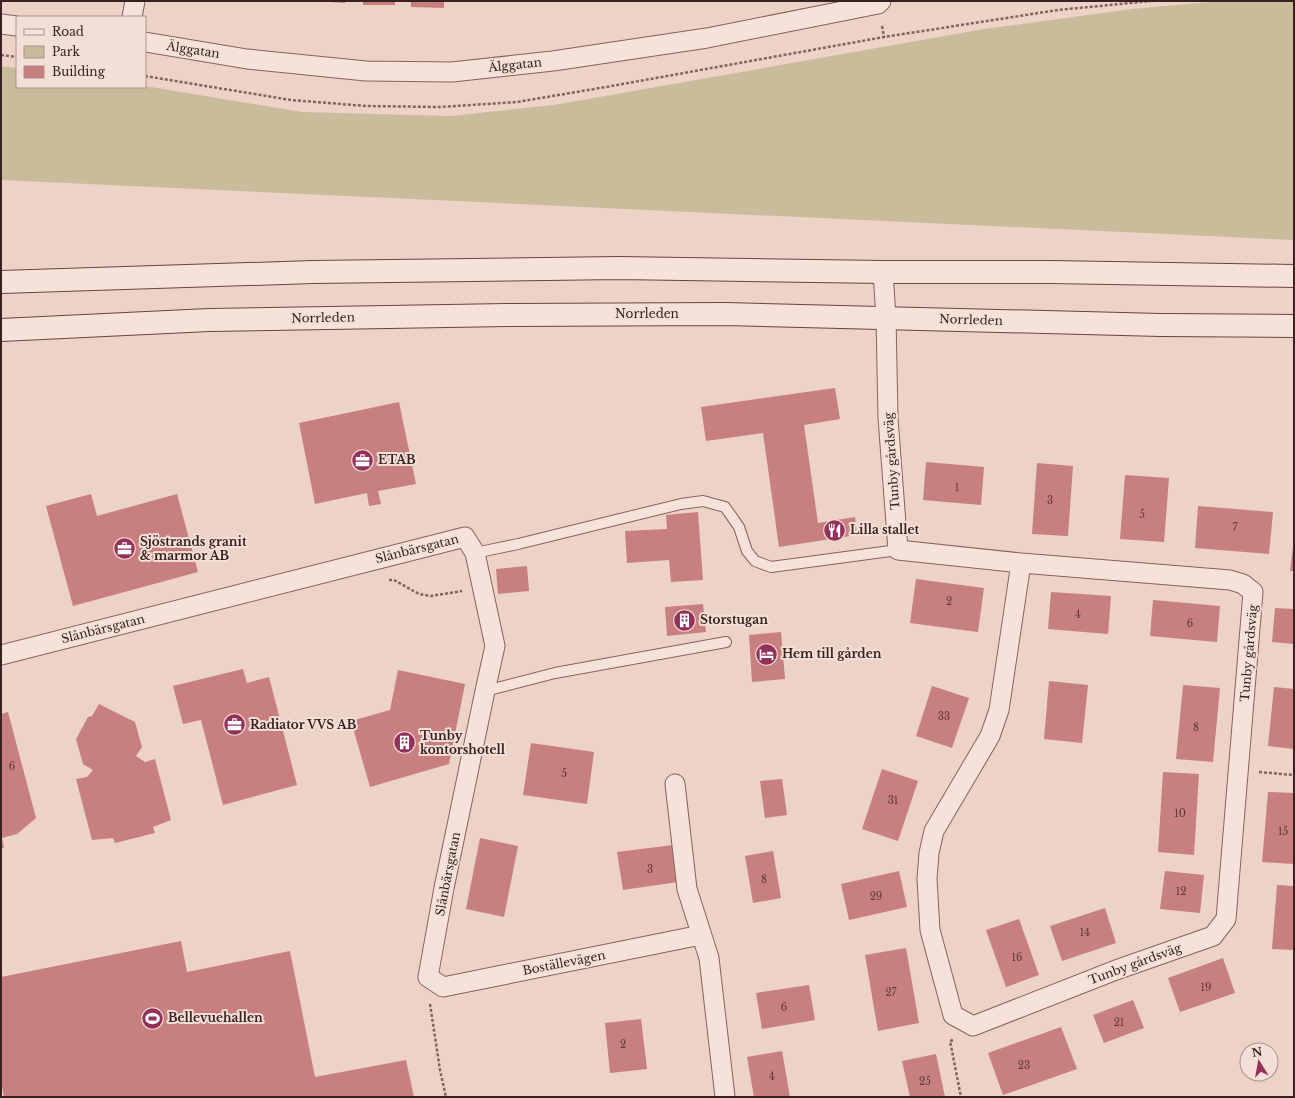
<svg xmlns="http://www.w3.org/2000/svg" width="1295" height="1098" font-family="'Libre Baskerville',serif">
  <style>
    .green { fill: #cabc9b }
    .building { fill: #c87f7f }
    .lines { fill: none; stroke-linecap: round; stroke-linejoin: round }
    .service-casing { stroke: #87625d; stroke-width: 12 }
    .minor-casing { stroke: #87625d; stroke-width: 21 }
    .secondary-casing { stroke: #694440; stroke-width: 24 }
    .path { stroke: #87625d; stroke-width: 2.5; stroke-dasharray: 3 2; stroke-linecap: butt }
    .service { stroke: #f7e2da; stroke-width: 10 }
    .minor { stroke: #f7e2da; stroke-width: 19 }
    .secondary { stroke: #f7e2da; stroke-width: 22 }
    .labels { text-anchor: middle; stroke-width: 4; stroke-linejoin: round; paint-order: stroke }
    .number-label { font-size: 10px; fill: #5c3938 }
    .street-label { font-size: 12px; fill: #382220; stroke: #f4dfd6 }
    .poi-label { font-size: 12px; font-weight: bold; fill: #382220; stroke: #f4dfd6; text-anchor: start }
  </style>
  <rect width="100%" height="100%" fill="#ecd2c7"/>
  <!-- green -->
  <path class="green" d="M1221,1H1294V240L1,180V66L17,68V87H145V86L302,112L450,116L554,105L984,29L1132,9Z"/>
  <!-- building -->
  <g class="building">
    <path d="M329,1H345V3L329,2Z"/>
    <rect x="363" y="1" width="32" height="4"/>
    <path d="M411,1H444V8L411,7Z"/>
    <path d="M835,388L840,419L804,425L818,523L855,517L857,535L779,547L763,433L706,441L701,407Z"/>
    <path d="M399,402L416,484L378,491L381,504L369,506L367,493L315,504L299,423Z"/>
    <path d="M926,462L984,467L981,505L923,500Z"/>
    <path d="M1037,463L1073,466L1068,536L1032,534Z"/>
    <path d="M1125,475L1169,478L1164,542L1120,539Z"/>
    <path d="M91,494L97,516L177,494L198,572L73,606L46,506Z"/>
    <path d="M1198,506L1273,512L1269,554L1195,548Z"/>
    <path d="M698,512L703,580L671,582L669,560L627,563L625,531L667,529L666,515Z"/>
    <path d="M1293,546H1294V571H1290Z"/>
    <path d="M527,566L529,591L498,594L496,569Z"/>
    <path d="M916,579L984,588L978,632L910,623Z"/>
    <path d="M1051,592L1111,596L1108,634L1048,629Z"/>
    <path d="M1153,600L1220,606L1217,642L1150,636Z"/>
    <path d="M703,604L706,632L667,636L665,607Z"/>
    <path d="M1275,608L1294,609V644L1272,642Z"/>
    <path d="M781,632L785,679L752,682L749,635Z"/>
    <path d="M243,669L247,683L269,677L297,785L223,805L201,720L183,724L173,686Z"/>
    <path d="M398,670L465,684L449,764L370,787L351,721L390,710Z"/>
    <path d="M1049,681L1088,685L1082,743L1044,739Z"/>
    <path d="M1183,685L1220,688L1213,762L1176,759Z"/>
    <path d="M932,686L969,698L952,748L916,736Z"/>
    <path d="M1274,687L1294,689V749L1268,746Z"/>
    <path d="M99,704L135,722L142,747L136,756L145,762L155,759L171,820L153,827L155,833L115,843L113,838L92,840L76,779L87,777L93,770L83,764L76,739L88,717L92,716Z"/>
    <path d="M8,712L36,818L17,834L2,838L4,848H1V714Z"/>
    <path d="M531,743L594,752L587,804L523,795Z"/>
    <path d="M882,769L918,781L898,841L862,829Z"/>
    <path d="M1163,772L1199,774L1194,855L1158,852Z"/>
    <path d="M782,779L787,815L765,818L760,781Z"/>
    <path d="M1268,792L1294,793V864L1262,862Z"/>
    <path d="M480,838L518,846L504,917L466,909Z"/>
    <path d="M673,845L678,882L623,890L617,852Z"/>
    <path d="M773,851L781,898L753,903L745,856Z"/>
    <path d="M899,871L907,907L849,920L841,884Z"/>
    <path d="M1165,871L1204,875L1200,913L1160,909Z"/>
    <path d="M1277,885L1294,886V950L1272,949Z"/>
    <path d="M1105,908L1116,943L1062,961L1050,926Z"/>
    <path d="M1019,919L1039,975L1006,987L986,930Z"/>
    <path d="M181,941L187,972L290,951L315,1077L406,1060L414,1097H4L1,1081V977Z"/>
    <path d="M906,948L919,1023L878,1031L865,955Z"/>
    <path d="M1223,958L1235,993L1180,1012L1168,978Z"/>
    <path d="M809,985L815,1020L762,1029L756,993Z"/>
    <path d="M1133,1000L1144,1028L1104,1043L1093,1015Z"/>
    <path d="M641,1019L647,1069L610,1073L605,1023Z"/>
    <path d="M1061,1027L1077,1069L1003,1095L988,1053Z"/>
    <path d="M782,1051L790,1097H754L747,1057Z"/>
    <path d="M936,1054L945,1097H910L902,1061Z"/>
  </g>
  <g class="lines">
    <defs>
      <g id="service">
        <path d="M475,553L518,544L681,504L703,501L725,507L739,527L747,551L755,561L771,567L898,550"/>
        <path d="M485,691L555,673L726,642"/>
      </g>
      <g id="minor">
        <path d="M132,17L135,1"/>
        <path d="M1,24L17,26"/>
        <path d="M145,42L247,59L366,71L452,72L553,61L707,38L878,4L881,1"/>
        <path d="M883,272L886,317L888,418L898,550L1021,563L999,710L990,736L934,831L929,853L927,879L930,930L953,1015L973,1026L1116,970L1213,936L1226,919L1253,592L1243,584L1230,580L1021,563"/>
        <path d="M1,655L465,537L475,553L495,646L485,691L444,888L428,977L443,987L701,935"/>
        <path d="M675,784L687,889L709,958L725,1097"/>
      </g>
      <g id="secondary">
        <path d="M1,282L313,272L619,268L883,272H1051L1294,276"/>
        <path d="M1,330L209,320L507,315L725,314L1161,325L1294,326"/>
      </g>
    </defs>
    <!-- service casing -->
    <use href="#service" class="service-casing"/>
    <!-- minor casing -->
    <use href="#minor" class="minor-casing"/>
    <!-- secondary casing -->
    <use href="#secondary" class="secondary-casing"/>
    <!-- path -->
    <g class="path">
      <path d="M882,26L884,37"/>
      <path d="M1,55L17,57"/>
      <path d="M145,76L291,100L366,106L440,107L517,102L606,87L884,37L1058,10L1151,1"/>
      <path d="M389,580H394L419,594L431,596L462,591"/>
      <path d="M1259,772L1294,775"/>
      <path d="M430,1004L440,1070L446,1097"/>
      <path d="M953,1040L950,1041L961,1097"/>
    </g>
    <!-- service -->
    <use href="#service" class="service"/>
    <!-- minor -->
    <use href="#minor" class="minor"/>
    <!-- secondary -->
    <use href="#secondary" class="secondary"/>
  </g>
  <!-- icons -->
  <defs>
    <symbol id="office-disc" viewBox="-11 -11 22 22"><circle r="9.5" fill="#93315a" stroke="#f4dfd6"/><path d="M-6-3h4V-5.5h4V-3h4V5H-6ZM-1-4.5V-3h2v-1.5ZM-6 0V1H6V0Z" fill="#fff"/></symbol>
    <symbol id="restaurant-disc" viewBox="-11 -11 22 22"><circle r="9.5" fill="#93315a" stroke="#f4dfd6"/><path d="M-5-6h1v4h1v-4h1v4h1v-4h1v5L-1.5 .5V6h-2V.5L-5-1ZM5-6V6H3V1.5H1.5Q1.5-4 5-6Z" fill="#fff"/></symbol>
    <symbol id="building-disc" viewBox="-11 -11 22 22"><circle r="9.5" fill="#93315a" stroke="#f4dfd6"/><path d="M-4-6H4V6H1V3H-1V6H-4ZM-2.5-4.3h1.7v1.8h-1.7ZM.8-4.3h1.7v1.8H.8ZM-2.5-1h1.7V.8h-1.7ZM.8-1h1.7V.8H.8Z" fill="#fff"/></symbol>
    <symbol id="hotel-disc" viewBox="-11 -11 22 22"><circle r="9.5" fill="#93315a" stroke="#f4dfd6"/><path d="M-6-4.5h1.5V1H6V5H4.5V3h-9V5H-6ZM-4 0a1.8 1.8 0 1 1 3.6 0ZM.5 0V-2.5h3Q6-2.5 6 0Z" fill="#fff"/></symbol>
    <symbol id="stadium-disc" viewBox="-11 -11 22 22"><circle r="9.5" fill="#93315a" stroke="#f4dfd6"/><path d="M0-5a6.5 5 0 1 0 0 10a6.5 5 0 1 0 0-10ZM-3.5-1.8h7v3.6h-7Z" fill="#fff"/></symbol>
  </defs>
  <g fill-rule="evenodd">
    <use href="#office-disc" x="350" y="448" width="25" height="25"/>
    <use href="#restaurant-disc" x="822" y="518" width="25" height="25"/>
    <use href="#office-disc" x="112" y="536" width="25" height="25"/>
    <use href="#building-disc" x="672" y="608" width="25" height="25"/>
    <use href="#hotel-disc" x="754" y="642" width="25" height="25"/>
    <use href="#office-disc" x="222" y="712" width="25" height="25"/>
    <use href="#building-disc" x="392" y="730" width="25" height="25"/>
    <use href="#stadium-disc" x="140" y="1006" width="25" height="25"/>
  </g>
  <g class="labels">
    <!-- number labels -->
    <g class="number-label">
      <text x="957" y="491">1</text>
      <text x="1050" y="504">3</text>
      <text x="1142" y="518">5</text>
      <text x="1235" y="531">7</text>
      <text x="949" y="605">2</text>
      <text x="1078" y="618">4</text>
      <text x="1190" y="627">6</text>
      <text x="944" y="720">33</text>
      <text x="1196" y="731">8</text>
      <text x="12" y="770">6</text>
      <text x="564" y="777">5</text>
      <text x="893" y="804">31</text>
      <text x="1180" y="817">10</text>
      <text x="1283" y="835">15</text>
      <text x="650" y="873">3</text>
      <text x="764" y="883">8</text>
      <text x="1181" y="895">12</text>
      <text x="876" y="900">29</text>
      <text x="1085" y="936">14</text>
      <text x="1017" y="961">16</text>
      <text x="1206" y="991">19</text>
      <text x="891" y="996">27</text>
      <text x="784" y="1011">6</text>
      <text x="1119" y="1026">21</text>
      <text x="623" y="1048">2</text>
      <text x="1024" y="1069">23</text>
      <text x="772" y="1080">4</text>
      <text x="925" y="1085">25</text>
    </g>
    <!-- street labels -->
    <g class="street-label">
      <text transform="translate(193 50) rotate(9)" y="4">Älggatan</text>
      <text transform="translate(515 65) rotate(-6)" y="4">Älggatan</text>
      <text x="647" y="318">Norrleden</text>
      <text transform="translate(323 318) rotate(-1)" y="4">Norrleden</text>
      <text transform="translate(971 320) rotate(2)" y="4">Norrleden</text>
      <text transform="translate(892 461) rotate(-94)" y="4">Tunby gårdsväg</text>
      <text transform="translate(417 549) rotate(-14)" y="4">Slånbärsgatan</text>
      <text transform="translate(103 629) rotate(-14)" y="4">Slånbärsgatan</text>
      <text transform="translate(1249 653) rotate(-85)" y="4">Tunby gårdsväg</text>
      <text transform="translate(448 874) rotate(-79)" y="4">Slånbärsgatan</text>
      <text transform="translate(564 963) rotate(-11)" y="4">Boställevägen</text>
      <text transform="translate(1135 964) rotate(-20)" y="4">Tunby gårdsväg</text>
    </g>
    <!-- poi labels -->
    <g class="poi-label">
      <text x="378" y="464">ETAB</text>
      <text x="850" y="534">Lilla stallet</text>
      <text x="140" y="546">Sjöstrands granit<tspan x="140" dy="14">&amp; marmor AB</tspan></text>
      <text x="700" y="624">Storstugan</text>
      <text x="782" y="658">Hem till gården</text>
      <text x="250" y="729">Radiator VVS AB</text>
      <text x="420" y="740">Tunby<tspan x="420" dy="14">kontorshotell</tspan></text>
      <text x="168" y="1022">Bellevuehallen</text>
    </g>
  </g>
  <!-- border -->
  <rect width="1295" height="1098" fill="none" stroke="#382220" stroke-width="4"/>
  <!-- legend -->
  <rect x="16" y="16" width="130" height="72" fill="#f4dfd6" stroke="#a9938d"/>
  <rect x="24" y="29" width="20" height="6" fill="#f7e2da" stroke="#a9938d"/>
  <text x="52" y="36" font-size="12" fill="#382220">Road</text>
  <rect x="24" y="46" width="20" height="12" fill="#cabc9b" stroke="#a9938d"/>
  <text x="52" y="56" font-size="12" fill="#382220">Park</text>
  <rect x="24" y="66" width="20" height="12" fill="#c87f7f" stroke="#a9938d"/>
  <text x="52" y="76" font-size="12" fill="#382220">Building</text>
  <!-- north arrow -->
  <g transform="translate(1259 1062) rotate(349)"><circle r="19" fill="#f4dfd6" stroke="#a9938d"/>
  <path d="M0-3L7 15L0 10L-7 15Z" fill="#93315a"/>
  <text y="-6" font-size="11" font-weight="bold" text-anchor="middle" fill="#382220">N</text>
  </g>
</svg>
